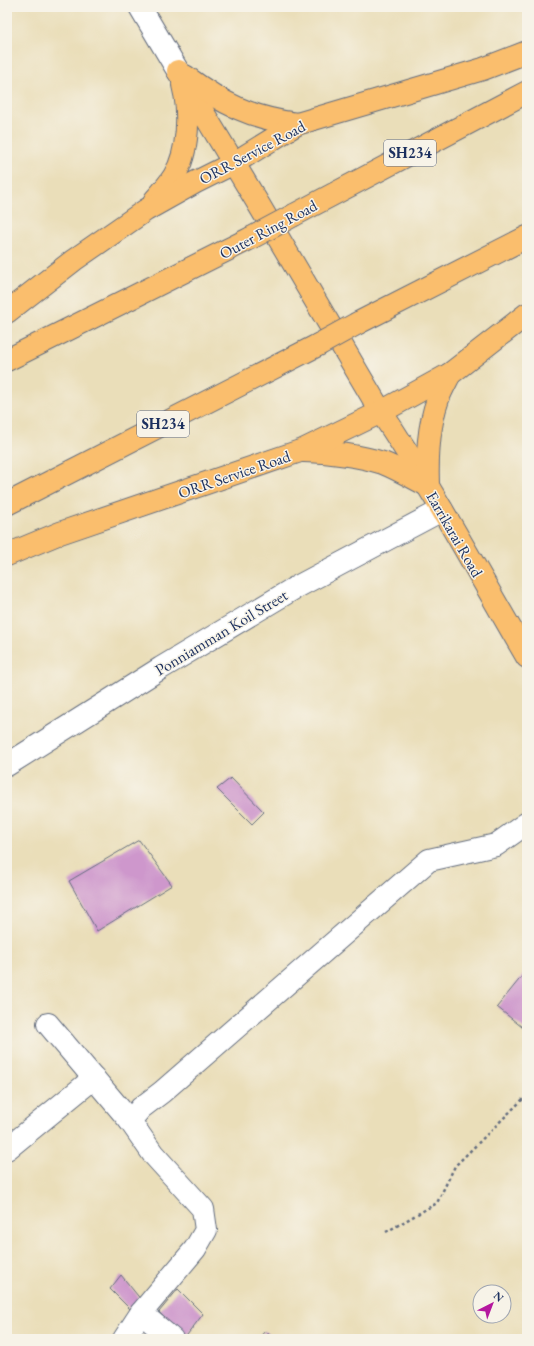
<svg xmlns="http://www.w3.org/2000/svg" width="534" height="1346" font-family="'EB Garamond',serif">
  <style>
    .building { fill: #ce97cc }
    .lines { fill: none; stroke-linecap: round; stroke-linejoin: round }
    .minor-casing { stroke: #636c7e; stroke-width: 24 }
    .major-casing { stroke: #636c7e; stroke-width: 24 }
    .highway-casing { stroke: #636c7e; stroke-width: 24 }
    .path { stroke: #636c7e; stroke-width: 2.5; stroke-dasharray: 3 3; stroke-linecap: butt }
    .minor { stroke: #fff; stroke-width: 22 }
    .major { stroke: #fabe6d; stroke-width: 22 }
    .highway { stroke: #fabe6d; stroke-width: 22 }
    .highway-bridge-casing { stroke: #636c7e; stroke-width: 24; stroke-linecap: butt }
    .highway-bridge { stroke: #fabe6d; stroke-width: 22 }
    .labels { text-anchor: middle; stroke-width: 3; stroke-linejoin: round; paint-order: stroke }
    .shield { fill: #f7f3e8; stroke: #5d6a87; stroke-width: 1 }
    .shield-label { font-size: 15px; font-weight: bold; fill: #1b2f5e }
    .street-label { font-size: 16px; fill: #1b2f5e; stroke: #f7f3e8 }
  </style>
  <rect width="100%" height="100%" fill="#f7f3e8"/>
  <filter id="ink" filterUnits="userSpaceOnUse"><feTurbulence type="fractalNoise" baseFrequency=".025" numOctaves="2"/><feDisplacementMap in="SourceGraphic" scale="8" xChannelSelector="R" yChannelSelector="G"/><feConvolveMatrix kernelMatrix="1 2 1 2 8 2 1 2 1" color-interpolation-filters="sRGB"/></filter>
  <filter id="wash" filterUnits="userSpaceOnUse"><feTurbulence type="fractalNoise" baseFrequency=".012" numOctaves="4" result="noise"/><feDisplacementMap in="SourceGraphic" scale="16" xChannelSelector="R" yChannelSelector="G"/><feGaussianBlur stdDeviation="0.9" result="paint"/><feColorMatrix in="noise" values="0 0 0 0 0 0 0 0 0 0 0 0 0 0 0 0 0 1.4 0 .05"/><feComposite in="paint" operator="in"/></filter>
  <g filter="url(#wash)">
    <rect width="100%" height="100%" fill="#eadeb9"/>
    <g id="blocks">
      <!-- building -->
      <g class="building">
        <path d="M231,778L264,812L252,824L217,789Z"/>
        <path d="M139,840L172,885L97,931L69,881Z"/>
        <path d="M527,970V1031L497,1007Z"/>
        <path d="M121,1275L142,1301L133,1312L110,1289Z"/>
        <path d="M178,1289L203,1314L184,1339L159,1312Z"/>
        <path d="M265,1331L275,1339H258Z"/>
      </g>
    </g>
  </g>
  <g filter="url(#ink)">
    <use href="#blocks" fill-opacity="0" stroke="#636c7e" stroke-width="1"/>
    <g class="lines">
      <defs>
        <g id="minor">
          <path d="M140,7L178,71"/>
          <path d="M7,765L161,668L293,589L442,510"/>
          <path d="M48,1024L130,1121"/>
          <path d="M7,1149L94,1078"/>
          <path d="M141,1313L172,1339"/>
          <path d="M124,1339L141,1313L195,1249L206,1230L203,1209L153,1154L130,1121L141,1108L162,1092L429,860L496,845L527,823"/>
        </g>
        <g id="major">
          <path d="M178,71L259,205L381,412C434,491 479,575 527,657"/>
          <path d="M185,76C223,104 251,118 297,124"/>
          <path d="M155,200C162,192 169,184 174,176C189,152 190,111 183,85"/>
          <path d="M7,312L74,260L146,210L196,182L234,163L297,124L483,69L527,52"/>
          <path d="M304,451C330,452 357,455 383,463C398,469 413,478 427,485"/>
          <path d="M428,485C427,456 428,427 438,399C441,391 446,382 450,374"/>
          <path d="M7,555L60,533L303,450L381,412L450,374L527,314"/>
        </g>
        <g id="highway">
          <path d="M294,215L527,92"/>
          <path d="M358,323L527,237"/>
          <path d="M7,360L251,238"/>
          <path d="M7,504L318,345"/>
        </g>
      </defs>
      <!-- minor casing -->
      <use href="#minor" class="minor-casing"/>
      <!-- major casing -->
      <use href="#major" class="major-casing"/>
      <!-- highway casing -->
      <use href="#highway" class="highway-casing"/>
      <!-- path -->
      <path class="path" d="M386,1232L437,1203L455,1166L527,1095"/>
      <!-- minor -->
      <use href="#minor" class="minor"/>
      <!-- major -->
      <use href="#major" class="major"/>
      <!-- highway -->
      <use href="#highway" class="highway"/>
      <defs>
        <g id="highway-bridge">
          <path d="M251,238L294,215"/>
          <path d="M318,345L358,323"/>
        </g>
      </defs>
      <!-- highway-bridge casing -->
      <use href="#highway-bridge" class="highway-bridge-casing"/>
      <!-- highway-bridge -->
      <use href="#highway-bridge" class="highway-bridge"/>
    </g>
  </g>
  <g class="labels">
    <!-- shield labels -->
    <g class="shield">
      <rect x="384" y="140" width="52" height="26" rx="3"/>
      <rect x="137" y="411" width="52" height="26" rx="3"/>
    </g>
    <g class="shield-label">
      <text x="410" y="158">SH234</text>
      <text x="163" y="429">SH234</text>
    </g>
    <!-- street labels -->
    <g class="street-label">
      <text transform="translate(252 152) rotate(-28)" y="6">ORR Service Road</text>
      <text transform="translate(268 229) rotate(-28)" y="6">Outer Ring Road</text>
      <text transform="translate(234 474) rotate(-19)" y="6">ORR Service Road</text>
      <text transform="translate(455 534) rotate(60)" y="6">Earrikarai Road</text>
      <text transform="translate(221 632) rotate(-31)" y="6">Ponniamman Koil Street</text>
    </g>
  </g>
  <!-- margin -->
  <rect width="534" height="1346" fill="none" stroke="#f7f3e8" stroke-width="24"/>
  <!-- north arrow -->
  <g transform="translate(492 1304) rotate(42)"><circle r="19" fill="#f7f3e8" stroke="#9fa5b1"/>
  <path d="M0-3L7 15L0 10L-7 15Z" fill="#b5179e"/>
  <text y="-6" font-size="11" font-weight="bold" text-anchor="middle" fill="#1b2f5e">N</text>
  </g>
</svg>
